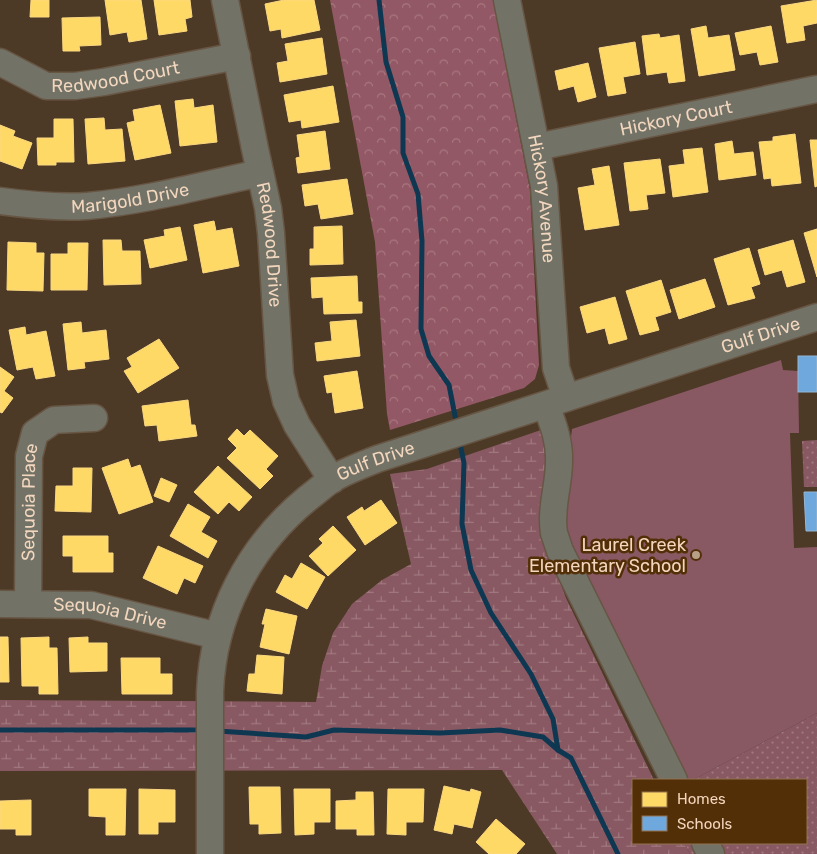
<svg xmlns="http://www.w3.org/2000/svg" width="817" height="854" font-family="Rubik,sans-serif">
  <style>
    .grass { fill: url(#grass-dots) }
    .forest { fill: url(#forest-crowns) }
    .wetland { fill: url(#wetland-marsh) }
    .garden { fill: #895963 }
    .homes { fill: #ffd966; stroke: #fbd880 }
    .schools { fill: #6fa8dc; stroke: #96b6d3 }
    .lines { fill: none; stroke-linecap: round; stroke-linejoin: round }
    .stream { stroke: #0e3751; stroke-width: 5 }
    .minor-casing { stroke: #675644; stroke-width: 29 }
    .minor { stroke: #727267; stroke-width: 26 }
    .poi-dot { fill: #b89f88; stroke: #532f08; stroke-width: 2 }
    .labels { text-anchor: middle; stroke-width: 5; stroke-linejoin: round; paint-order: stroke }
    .street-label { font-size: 18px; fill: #f2d6bd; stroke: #532f08 }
    .poi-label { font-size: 18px; fill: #f2d6bd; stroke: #532f08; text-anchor: end }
  </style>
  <defs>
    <pattern id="grass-dots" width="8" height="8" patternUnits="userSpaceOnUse" patternTransform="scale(1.25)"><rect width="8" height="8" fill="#895963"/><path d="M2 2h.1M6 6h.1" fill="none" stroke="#a0787e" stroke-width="1.8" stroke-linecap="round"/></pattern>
    <pattern id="forest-crowns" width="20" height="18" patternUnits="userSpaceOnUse" patternTransform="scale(1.25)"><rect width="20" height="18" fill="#935865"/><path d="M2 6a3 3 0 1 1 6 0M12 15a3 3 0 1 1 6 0" fill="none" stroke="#a87780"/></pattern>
    <pattern id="wetland-marsh" width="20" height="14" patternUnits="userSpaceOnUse" patternTransform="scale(1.25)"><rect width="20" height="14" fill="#895963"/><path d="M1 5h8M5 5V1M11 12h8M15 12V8" fill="none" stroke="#a0787e"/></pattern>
  </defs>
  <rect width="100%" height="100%" fill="#4d3a26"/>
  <!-- grass -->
  <g class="grass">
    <path d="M817,440V487H804L802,441Z"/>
    <path d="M817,713V854H690L684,843H806V780H693Z"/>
  </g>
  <!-- forest -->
  <path class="forest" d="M330,0H493L530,190L539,365L535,379L524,388L390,430L387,414L375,242Z"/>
  <!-- wetland -->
  <path class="wetland" d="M544,429L551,456L546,544L566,598L654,780H633V843H684L690,854H557L502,770L0,771V700L316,702L322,666L333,633L352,604L382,580L411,564L390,474L427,469Z"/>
  <!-- garden -->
  <path class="garden" d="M781,360L783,370L798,371L799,433H790L794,548L817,547V713L693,780H687L655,714L590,593L561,518L572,429Z"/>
  <!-- homes -->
  <g class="homes">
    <path d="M31,0H49V17H30Z"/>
    <path d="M105,0H141L147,39L129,42L127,32L110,35Z"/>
    <path d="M154,0H190L192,17L185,19L187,31L159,35Z"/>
    <path d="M284,0H314L320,30L282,38L281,29L270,31L265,4Z"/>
    <path d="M817,0V23L803,26L805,40L787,43L781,6Z"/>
    <path d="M100,17L101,45L79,46L80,51H63L62,18Z"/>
    <path d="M706,26L708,38L729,35L735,70L699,76L691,29Z"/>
    <path d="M771,26L778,62L760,65L757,52L740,55L735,33Z"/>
    <path d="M659,34L660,38L679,35L685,81L669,83L667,72L647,75L642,36Z"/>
    <path d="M322,38L327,74L280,82L277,63L288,61L285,44Z"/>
    <path d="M635,42L640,74L623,77L626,93L608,96L599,48Z"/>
    <path d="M588,63L596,97L578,102L574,86L559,90L555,71Z"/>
    <path d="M333,86L339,122L302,128L301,120L289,122L284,95Z"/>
    <path d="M193,99L194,108L213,105L217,142L180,146L175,101Z"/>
    <path d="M160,105L171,153L135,160L127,123L135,121L133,110Z"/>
    <path d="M104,118L105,130L122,129L125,161L88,164L85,119Z"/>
    <path d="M54,119H73L74,162H56V165H38L37,138H54Z"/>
    <path d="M0,125L15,131L13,136L32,143L22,169L0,161Z"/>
    <path d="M325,131L330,169L298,173L296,158L300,157L297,135Z"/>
    <path d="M795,134L801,183L772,186L771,178L764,179L759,142L773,141V137Z"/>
    <path d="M810,140H817V186L815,187Z"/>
    <path d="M732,141L734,154L753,152L756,175L719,180L715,144Z"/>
    <path d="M702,148L708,192L673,197L669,166L685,164L683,150Z"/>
    <path d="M660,159L665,193L646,195L648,209L630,211L624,163Z"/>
    <path d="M609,166L619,225L585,230L578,188L595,185L592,169Z"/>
    <path d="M347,179L353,214L321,219L318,204L305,206L302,185Z"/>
    <path d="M214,221L216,231L232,228L239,266L203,273L194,225Z"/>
    <path d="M342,226L343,264L310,265V249H314V227Z"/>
    <path d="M180,227L187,260L150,268L144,240L165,236L164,230Z"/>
    <path d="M817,229V277L804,233Z"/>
    <path d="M103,240H121L122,251H140L141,284L104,285Z"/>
    <path d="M793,240L805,282L787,287L782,270L765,275L758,250Z"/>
    <path d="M8,242L36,243V253H44L43,291L7,290Z"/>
    <path d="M68,243H88L87,290H51V254H68Z"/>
    <path d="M749,248L760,284L751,287L755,298L728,305L714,259Z"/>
    <path d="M357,276L358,302H362V313L324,314L323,297L312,298L311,278Z"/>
    <path d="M705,279L715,307L679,319L670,290Z"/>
    <path d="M661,280L671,312L655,317L659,330L640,335L626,291Z"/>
    <path d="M615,297L627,339L609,344L605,328L587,333L580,307Z"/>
    <path d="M356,320L360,356L317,361L315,343L332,341L330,322Z"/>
    <path d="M81,322L82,333L106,330L109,359L84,362L85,368L68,370L63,324Z"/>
    <path d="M25,327L26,335L46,331L55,376L36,379L33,367L17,370L9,330Z"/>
    <path d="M159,339L179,368L138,393L124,371L132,367L127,358Z"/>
    <path d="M0,367L14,377L4,391L13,398L2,413L0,412Z"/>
    <path d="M357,371L363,408L335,413L332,392L327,393L324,376Z"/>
    <path d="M188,400L191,425H195L197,436L159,441L157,425L145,426L142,406Z"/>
    <path d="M237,429L244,436L250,430L278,456L266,469L273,476L260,489L227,458L237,448L228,439Z"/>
    <path d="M128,459L131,468L140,465L153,502L119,514L102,468Z"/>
    <path d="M218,466L252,497L239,511L229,502L218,514L194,492Z"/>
    <path d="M73,468H92L91,512L55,511L56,486H73Z"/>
    <path d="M161,478L177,485L169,502L154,496Z"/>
    <path d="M381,500L397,523L365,545L347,517L362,507L364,511Z"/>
    <path d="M188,504L210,517L201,532L217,541L208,558L170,536Z"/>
    <path d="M333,526L356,550L328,576L309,556L323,543L319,539Z"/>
    <path d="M63,536H108V553H113V572H73V556H63Z"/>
    <path d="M158,546L203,566L195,583L184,578L177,594L143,578Z"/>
    <path d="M301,563L325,577L307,609L276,592L285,575L292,579Z"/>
    <path d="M266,609L297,616L289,654L260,647L265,624H262Z"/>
    <path d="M0,637H8L9,682H0Z"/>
    <path d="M49,637V648H57L58,694H39V686H22L21,638Z"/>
    <path d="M88,637V643H107V671L70,672L69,638Z"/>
    <path d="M257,655L284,657L282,694L247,691L249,674H255Z"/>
    <path d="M121,658H160V674H172V694H122Z"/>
    <path d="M444,786L470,792L471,789L481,792L472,828L454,824L452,834L434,830Z"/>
    <path d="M249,787H280L281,833L259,834V824H250Z"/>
    <path d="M89,789H126L125,835H106V817L89,816Z"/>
    <path d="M139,789L175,790V822H158V834H139Z"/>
    <path d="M294,789H330V822H314V834L295,835Z"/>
    <path d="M388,789H424L423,822H406V835L387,834Z"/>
    <path d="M356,792H373L374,835H357V829H336V801L356,800Z"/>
    <path d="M31,800V835H16V829H0V801Z"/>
    <path d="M496,819L525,844L516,854H489L476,842Z"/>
  </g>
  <!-- schools -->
  <g class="schools">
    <rect x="798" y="356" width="19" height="36"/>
    <path d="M804,492H817V531H806Z"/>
  </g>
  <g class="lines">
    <!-- stream -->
    <g class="stream">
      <path d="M379,0L386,62L403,117V153L418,194L422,241L421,329L429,356L449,385L457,426"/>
      <path d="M459,439L464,463L462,524L471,570L491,613L531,674L553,719L558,750L571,758L618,854"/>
      <path d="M0,730H202"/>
      <path d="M218,731L306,737L334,730L440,733L500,730L543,737L558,750"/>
    </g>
    <defs>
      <g id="minor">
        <path id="s1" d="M225,0L255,149L268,208L271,233L280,375L286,401L297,425L332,480"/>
        <path id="s2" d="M507,0L544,186L556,368L566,398"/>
        <path id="s3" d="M0,62L46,86H75L104,82L237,56"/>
        <path id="s4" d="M537,147L817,89"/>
        <path id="s5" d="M0,201C29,205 58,208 87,206C145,201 203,185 260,173"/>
        <path d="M546,405C553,424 560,442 559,462C559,485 550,509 554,533C556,539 558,545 560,551L674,780"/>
        <path id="s6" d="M0,604L91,605L218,636"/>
        <path id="s7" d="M28,604L29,456L35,433L54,420L94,418"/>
        <path d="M705,843L711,854"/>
        <path id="s8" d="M210,854V692C213,615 249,546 308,498C316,492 324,485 332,479C346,471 362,465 377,459L817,317"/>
      </g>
    </defs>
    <!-- minor casing -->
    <use href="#minor" class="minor-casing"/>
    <!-- minor -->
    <use href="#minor" class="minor"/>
  </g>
  <!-- markers -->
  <circle class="poi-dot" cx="696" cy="555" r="5"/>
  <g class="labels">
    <!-- street labels -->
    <g class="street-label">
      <text dy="6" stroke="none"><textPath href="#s3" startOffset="122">Redwood Court</textPath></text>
      <text dy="6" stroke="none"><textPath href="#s4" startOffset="142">Hickory Court</textPath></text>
      <text dy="6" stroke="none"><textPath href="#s5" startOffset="131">Marigold Drive</textPath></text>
      <text dy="6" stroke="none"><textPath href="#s2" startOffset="202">Hickory Avenue</textPath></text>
      <text dy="6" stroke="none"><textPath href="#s1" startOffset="249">Redwood Drive</textPath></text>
      <text dy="6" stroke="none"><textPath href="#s8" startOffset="869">Gulf Drive</textPath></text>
      <text dy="6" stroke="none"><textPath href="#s8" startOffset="464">Gulf Drive</textPath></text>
      <text dy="6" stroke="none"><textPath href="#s7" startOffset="102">Sequoia Place</textPath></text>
      <text dy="6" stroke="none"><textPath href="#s6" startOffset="111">Sequoia Drive</textPath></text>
    </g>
    <!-- poi labels -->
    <g class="poi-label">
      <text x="686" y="551">Laurel Creek<tspan x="686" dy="21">Elementary School</tspan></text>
    </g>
  </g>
  <!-- legend -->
  <rect x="632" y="779" width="175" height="65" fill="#532f08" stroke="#937250"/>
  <rect x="642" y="792" width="25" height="15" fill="#ffd966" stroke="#937250"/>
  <text x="677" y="804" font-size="15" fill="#f2d6bd">Homes</text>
  <rect x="642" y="816" width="25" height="15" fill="#6fa8dc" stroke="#937250"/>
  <text x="677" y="829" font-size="15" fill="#f2d6bd">Schools</text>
</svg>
